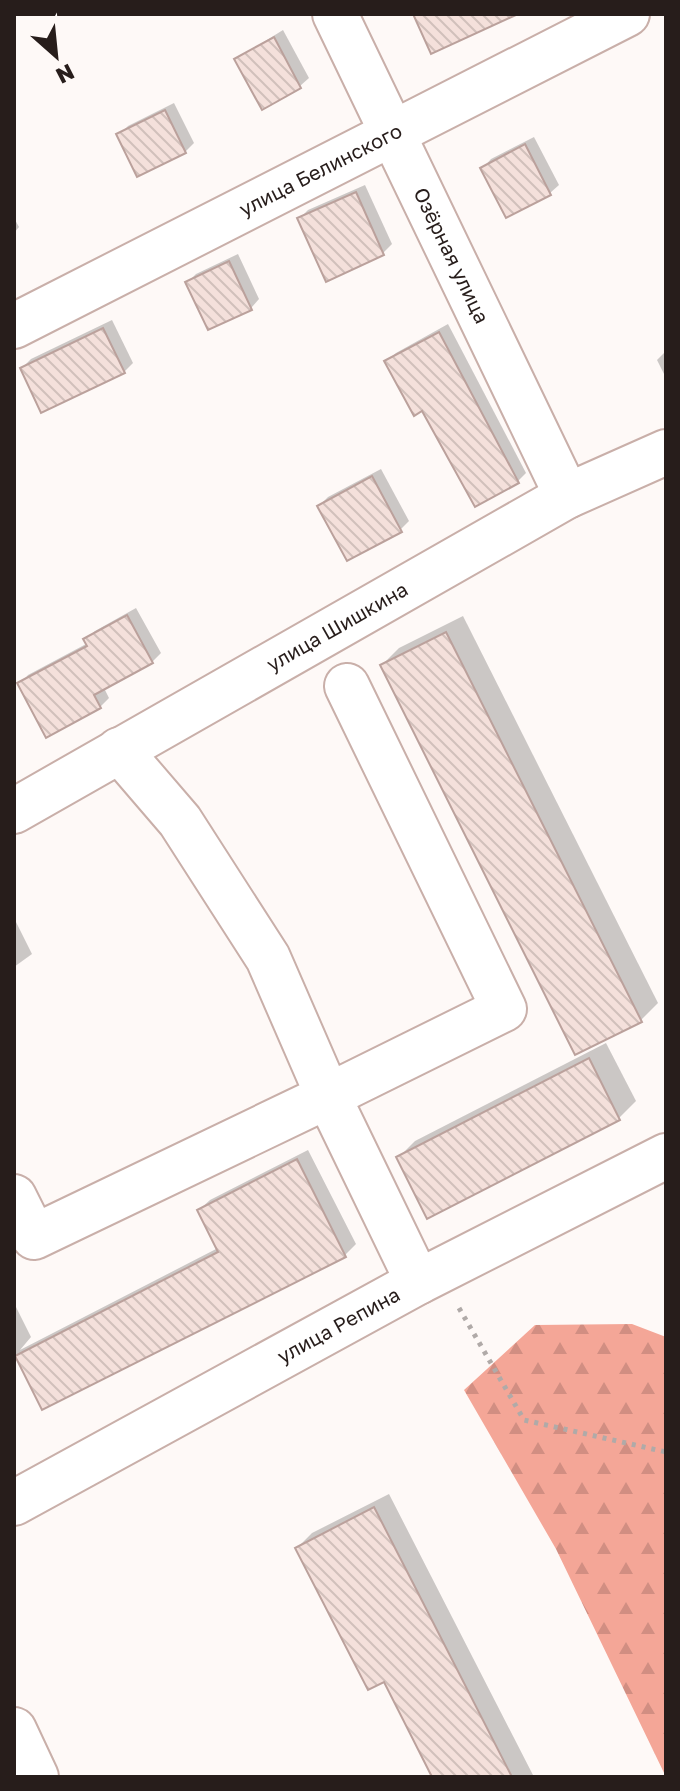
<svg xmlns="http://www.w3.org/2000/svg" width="680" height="1791" font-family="'Golos Text',sans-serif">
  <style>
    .forest { fill: url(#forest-firs) }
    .shadow { fill: #0003 }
    .building { fill: url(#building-back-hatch); stroke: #bba19c; stroke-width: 2 }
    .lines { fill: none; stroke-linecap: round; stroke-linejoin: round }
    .minor-casing { stroke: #c9afa9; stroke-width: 48 }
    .path { stroke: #b0aaa8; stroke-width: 5; stroke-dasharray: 4 6; stroke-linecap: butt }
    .minor { stroke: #fff; stroke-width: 44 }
    .labels { text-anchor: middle; stroke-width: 6; stroke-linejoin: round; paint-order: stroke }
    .street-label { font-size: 20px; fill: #271d1b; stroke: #fef9f7 }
  </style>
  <defs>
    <pattern id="forest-firs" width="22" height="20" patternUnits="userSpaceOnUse" patternTransform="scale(2)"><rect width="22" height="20" fill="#f4a697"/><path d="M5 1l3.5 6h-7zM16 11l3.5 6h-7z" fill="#d18e82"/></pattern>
    <pattern id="building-back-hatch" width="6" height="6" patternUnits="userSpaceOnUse" patternTransform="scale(2)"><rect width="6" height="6" fill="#f4e0db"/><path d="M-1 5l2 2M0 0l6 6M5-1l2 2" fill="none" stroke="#d1c0bb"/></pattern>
  </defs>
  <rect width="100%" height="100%" fill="#fef9f7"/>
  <!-- forest -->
  <path class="forest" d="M632,1324L666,1337V1777L556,1549L464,1390L535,1325Z"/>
  <!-- shadow -->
  <g class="shadow">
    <path d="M283,30L309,78L300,86L236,59Z"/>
    <path d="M174,103L194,143L185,152L119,135L128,126Z"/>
    <path d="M534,137L559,185L550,193L507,215L483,168L491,159Z"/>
    <path d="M365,185L392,244L383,253L299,219L308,210Z"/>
    <path d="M14,218L19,227L14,233Z"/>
    <path d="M238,254L259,299L251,308L188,282L196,274Z"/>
    <path d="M112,320L133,363L124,372L22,368L31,359Z"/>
    <path d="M448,324L526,473L518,481L423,409L387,361L396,353Z"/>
    <path d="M666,351V378L657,360Z"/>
    <path d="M381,469L409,521L400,530L319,506L328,497Z"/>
    <path d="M136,608L161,653L152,662L104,688L109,698L100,707L20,684L28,675L88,643L86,639L95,631Z"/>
    <path d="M463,616L658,1003L641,1020L382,665L399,648Z"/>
    <path d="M14,918L32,954L14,967Z"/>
    <path d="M606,1043L636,1101L619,1118L428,1216L398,1158L415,1141Z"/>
    <path d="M308,1150L356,1244L345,1255L43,1407L14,1354V1303L31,1337L20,1350L218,1248L199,1210L210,1200Z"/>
    <path d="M389,1494L534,1777H434L384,1680L297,1548L312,1533Z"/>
  </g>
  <!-- building -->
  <g class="building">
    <path d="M413,14H518L431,54Z"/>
    <path d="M274,37L301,88L262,110L234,59Z"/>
    <path d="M165,110L186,153L137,177L116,134Z"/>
    <path d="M525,144L551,195L506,218L480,168Z"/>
    <path d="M356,192L384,255L326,282L297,218Z"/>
    <path d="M229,261L252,310L208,330L185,282Z"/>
    <path d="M103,328L125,373L41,413L20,368Z"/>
    <path d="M439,332L519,483L475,507L422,411L414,416L384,361Z"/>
    <path d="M372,476L402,532L347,561L317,506Z"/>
    <path d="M127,615L153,663L94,695L101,708L46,738L17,683L87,646L83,639Z"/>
    <path d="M446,632L642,1022L575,1055L380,665Z"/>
    <path d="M589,1058L620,1120L427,1219L396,1157Z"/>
    <path d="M297,1159L346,1257L42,1410L15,1356L218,1252L197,1210Z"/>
    <path d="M374,1507L415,1587L512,1777H432L384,1682L368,1690L295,1548Z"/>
  </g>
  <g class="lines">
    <defs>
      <g id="minor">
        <path id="s1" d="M335,14L567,496"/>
        <path id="s2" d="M14,326L627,14"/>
        <path d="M347,686L504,1009L328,1096L418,1282"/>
        <path id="s3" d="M14,811L567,496L666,452"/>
        <path d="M14,1197L34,1237L328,1096L268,958L180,821L119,750"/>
        <path id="s4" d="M14,1503L418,1282L666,1156"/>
        <path d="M14,1730L36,1777"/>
      </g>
    </defs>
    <!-- minor casing -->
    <use href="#minor" class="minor-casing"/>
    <!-- path -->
    <path class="path" d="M459,1308L524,1420L666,1452"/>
    <!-- minor -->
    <use href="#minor" class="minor"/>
  </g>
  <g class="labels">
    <!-- street labels -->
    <g class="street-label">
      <text dy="7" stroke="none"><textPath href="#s2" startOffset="344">улица Белинского</textPath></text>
      <text dy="7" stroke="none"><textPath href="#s1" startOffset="268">Озёрная улица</textPath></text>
      <text dy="7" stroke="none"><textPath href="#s3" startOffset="372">улица Шишкина</textPath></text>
      <text dy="7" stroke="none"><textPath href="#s4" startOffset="370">улица Репина</textPath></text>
    </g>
  </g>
  <!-- border -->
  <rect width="680" height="1791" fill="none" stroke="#271d1b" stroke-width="32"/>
  <!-- north arrow -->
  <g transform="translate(56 56) rotate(153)" stroke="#fef9f7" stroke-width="6" paint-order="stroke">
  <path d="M0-6L14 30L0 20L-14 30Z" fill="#271d1b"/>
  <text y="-12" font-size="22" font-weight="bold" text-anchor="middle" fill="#271d1b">N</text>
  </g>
</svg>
